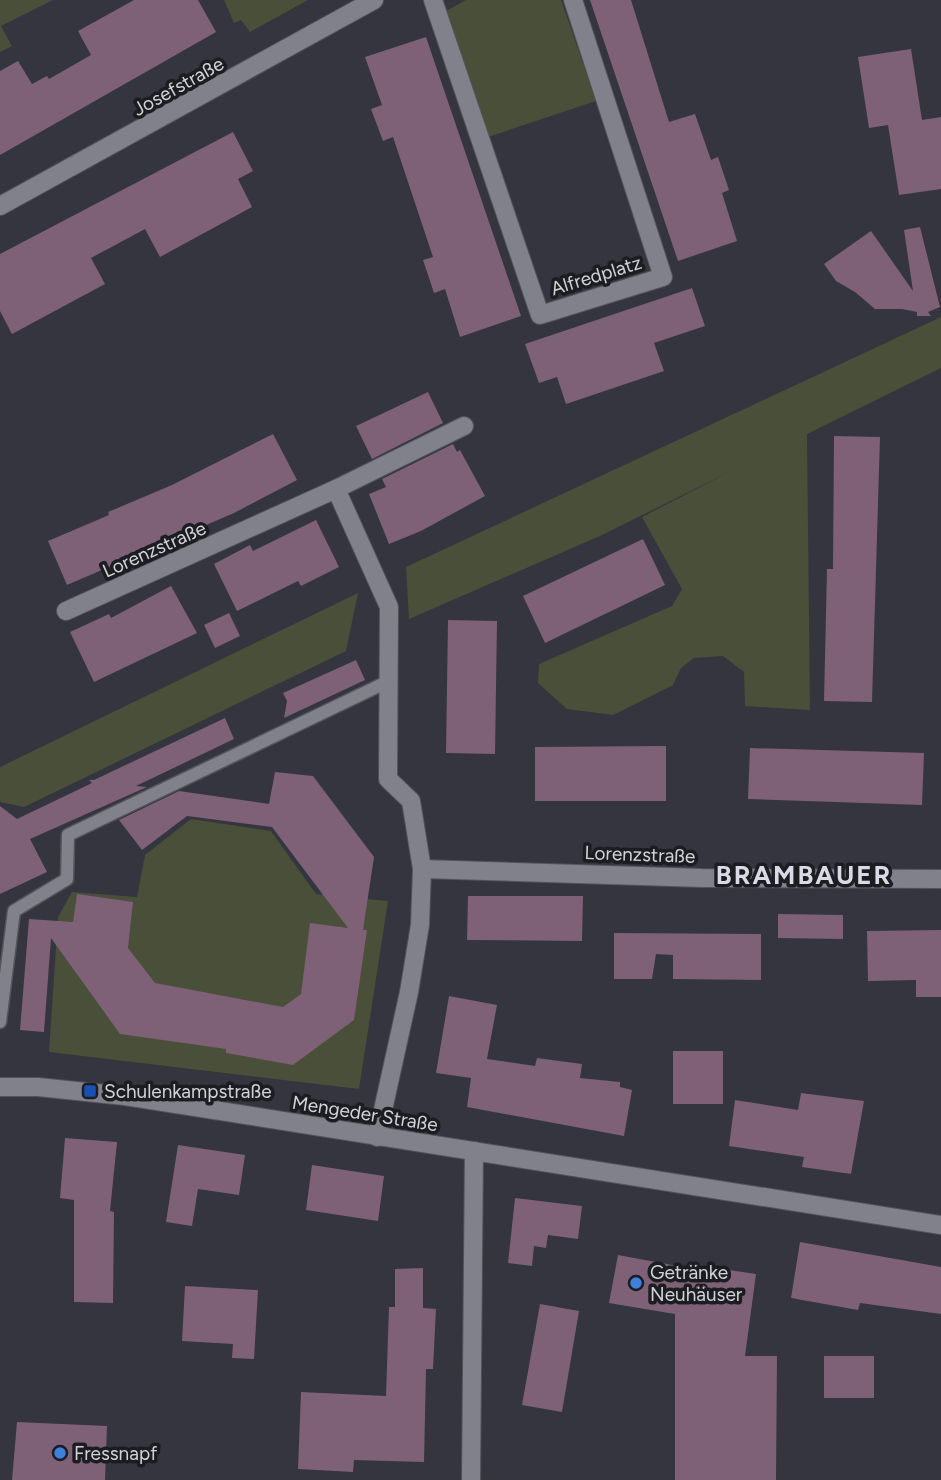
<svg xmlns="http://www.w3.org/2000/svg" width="941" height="1480" font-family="Figtree,sans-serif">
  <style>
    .green { fill: #494f39 }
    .building { fill: #7e6077 }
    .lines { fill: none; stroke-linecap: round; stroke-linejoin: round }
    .service-casing { stroke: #53535a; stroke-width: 15 }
    .minor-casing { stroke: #53535a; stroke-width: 20 }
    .secondary-casing { stroke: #53535a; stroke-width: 20 }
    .service { stroke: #80818b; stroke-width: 12 }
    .minor { stroke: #80818b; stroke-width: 18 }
    .secondary { stroke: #80818b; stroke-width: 18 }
    .transit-dot { fill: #1a4fb4; stroke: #1c1d21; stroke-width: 2.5 }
    .shop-dot { fill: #3f7fe0; stroke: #1c1d21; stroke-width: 2.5 }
    .labels { text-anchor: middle; stroke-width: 7; stroke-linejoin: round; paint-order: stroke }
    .street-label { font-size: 19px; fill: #d2d3d8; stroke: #1c1d21 }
    .poi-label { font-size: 19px; fill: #d2d3d8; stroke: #1c1d21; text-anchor: start }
    .district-label { font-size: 26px; font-weight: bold; letter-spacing: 2px; fill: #d9dae6; stroke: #1c1d21 }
  </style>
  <rect width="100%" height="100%" fill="#34353e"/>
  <!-- green -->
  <g class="green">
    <path d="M0,0H53L1,26L12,46L0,52Z"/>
    <path d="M224,0H308L250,32L241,20L234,23Z"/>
    <path d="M466,0H561L596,101L488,137L444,12Z"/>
    <path d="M941,317V368L807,434L810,710L745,706L744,672L723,656L694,658L681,668L673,685L613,715L567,709L538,683L539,664L672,606L682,589L642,517L731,471L600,536L409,619L406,567Z"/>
    <path d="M358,593L346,651L24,807L0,802V767Z"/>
    <path d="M191,819L271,831L316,894L388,901L359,1089L49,1052L58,917L72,892L137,897L145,855Z"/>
  </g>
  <!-- building -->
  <g class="building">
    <path d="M134,0H198L216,32L0,155V71L18,61L32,84L47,76L49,79L91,55L78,31Z"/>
    <path d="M590,0H631L669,122L695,114L711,160L718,157L729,190L722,193L737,241L678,261Z"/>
    <path d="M426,37L521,316L460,337L445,289L434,293L423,260L433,257L393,137L383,141L371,109L382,105L365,57Z"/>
    <path d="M911,49L922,120L941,117V189L899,195L888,125L869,128L858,57Z"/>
    <path d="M233,132L253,171L238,179L252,207L160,257L145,229L91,258L105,284L12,334L0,311V254Z"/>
    <path d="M920,227L940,307L928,312L931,316H917V312L902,309H875L855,292L836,281L824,264L871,231L913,291L904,230Z"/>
    <path d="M692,288L705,326L654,343L664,371L566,404L557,377L539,383L525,344Z"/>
    <path d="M428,392L443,423L372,459L356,426Z"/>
    <path d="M273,434L297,480L234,513L67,585L48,541L109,515L108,512L172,485Z"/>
    <path d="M834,436L880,437L872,702L824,701L827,569H833Z"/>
    <path d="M453,444L457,452L460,450L485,496L421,531L389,544L369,494L386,487L382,479Z"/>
    <path d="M316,520L339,567L301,586L298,581L237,611L214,564L250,545L253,551Z"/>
    <path d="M643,539L665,585L545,643L523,596Z"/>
    <path d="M171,586L197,633L94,682L70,632L109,614L111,618Z"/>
    <path d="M229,613L240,636L215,648L204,625Z"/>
    <path d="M448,620L497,621L495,754L446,753Z"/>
    <path d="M356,660L365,680L284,718L287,701L283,693Z"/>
    <path d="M225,718L234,739L136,786L147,787L30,839L47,872L0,894V806L17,819L92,783L89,780H94Z"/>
    <path d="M666,746V801H535V747Z"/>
    <path d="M750,748L924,753L922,805L748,799Z"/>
    <path d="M275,772L313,776L374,857L363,930H367L354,1020L293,1065L226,1053V1049L120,1034L51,938L44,1032L20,1030L29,919L73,922L77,894L133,902L128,948L155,983L283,1007L301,994L310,923L348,928L272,827L187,816L142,850L119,820L179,791L269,804Z"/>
    <path d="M468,896H583L582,941L467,940Z"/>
    <path d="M778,914L843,915V939L778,938Z"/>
    <path d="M941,930V997H916V980L868,981L867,931Z"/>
    <path d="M614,933L761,934V980L673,979V955L656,954L652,979H614Z"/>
    <path d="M449,996L497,1005L487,1059L535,1066L537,1058L582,1064L580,1078L620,1082V1087L632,1090L624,1136L467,1107L471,1078L436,1073Z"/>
    <rect x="673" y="1051" width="50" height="53"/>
    <path d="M801,1093L864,1101L851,1174L802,1167L804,1157L729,1146L735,1100L798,1110Z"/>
    <path d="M65,1138L117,1142L110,1211L114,1212L113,1303L74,1302V1200L60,1198Z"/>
    <path d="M178,1145L245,1155L239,1195L198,1189L192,1226L166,1222Z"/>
    <path d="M312,1165L384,1176L378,1221L306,1210Z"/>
    <path d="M515,1198L582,1206L578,1239L548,1235L546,1248L534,1246L532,1266L508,1263Z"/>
    <path d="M800,1242L941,1267V1314L860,1303L858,1310L791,1298Z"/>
    <path d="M618,1255L694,1269L695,1265L756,1274L745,1356H777L776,1480H675V1314L609,1303Z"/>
    <path d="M423,1268V1308L436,1309L433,1369H426L424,1462L354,1460L353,1472L298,1469L301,1392L386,1396L389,1307H395V1269Z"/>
    <path d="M185,1286L258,1290L254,1359L232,1358L233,1344L182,1341Z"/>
    <path d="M540,1304L579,1311L562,1412L522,1405Z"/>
    <rect x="824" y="1356" width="50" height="42"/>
    <path d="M17,1422L107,1426L105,1480H12Z"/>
  </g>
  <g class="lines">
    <defs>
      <path id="service" d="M0,1022L14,911L67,879L68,835L389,681"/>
      <g id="minor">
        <path d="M433,0L540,315L663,277L573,0"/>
        <path d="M0,206L374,0"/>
        <path d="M336,489L389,607L388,779L411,801L422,869L420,925L409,992L377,1137"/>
        <path d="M66,611L336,489L464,426"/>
        <path d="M422,869L702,878L941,879"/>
        <path d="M471,1480L474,1151"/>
      </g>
      <path id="secondary" d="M0,1087H38L125,1096L941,1225"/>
    </defs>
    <!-- service casing -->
    <use href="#service" class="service-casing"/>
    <!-- minor casing -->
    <use href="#minor" class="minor-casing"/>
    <!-- secondary casing -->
    <use href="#secondary" class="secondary-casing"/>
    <!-- service -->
    <use href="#service" class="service"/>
    <!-- minor -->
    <use href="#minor" class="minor"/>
    <!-- secondary -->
    <use href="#secondary" class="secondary"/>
  </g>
  <!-- markers -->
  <rect class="transit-dot" x="83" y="1084" width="14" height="14" rx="3.5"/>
  <g class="shop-dot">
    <circle cx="636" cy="1283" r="7"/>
    <circle cx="60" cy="1453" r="7"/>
  </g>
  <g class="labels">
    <!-- street labels -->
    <g class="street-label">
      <text transform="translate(178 86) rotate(-29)" y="7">Josefstraße</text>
      <text transform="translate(596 275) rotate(-17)" y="7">Alfredplatz</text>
      <text transform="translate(154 549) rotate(-24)" y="7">Lorenzstraße</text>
      <text transform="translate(640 854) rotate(2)" y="7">Lorenzstraße</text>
      <text transform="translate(365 1113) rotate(9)" y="7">Mengeder Straße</text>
    </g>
    <!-- poi labels -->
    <g class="poi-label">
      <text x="104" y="1098">Schulenkampstraße</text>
      <text x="650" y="1279">Getränke<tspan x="650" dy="22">Neuhäuser</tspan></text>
      <text x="74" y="1460">Fressnapf</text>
    </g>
    <!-- district labels -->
    <g class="district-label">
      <text x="804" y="884">BRAMBAUER</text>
    </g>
  </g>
</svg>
